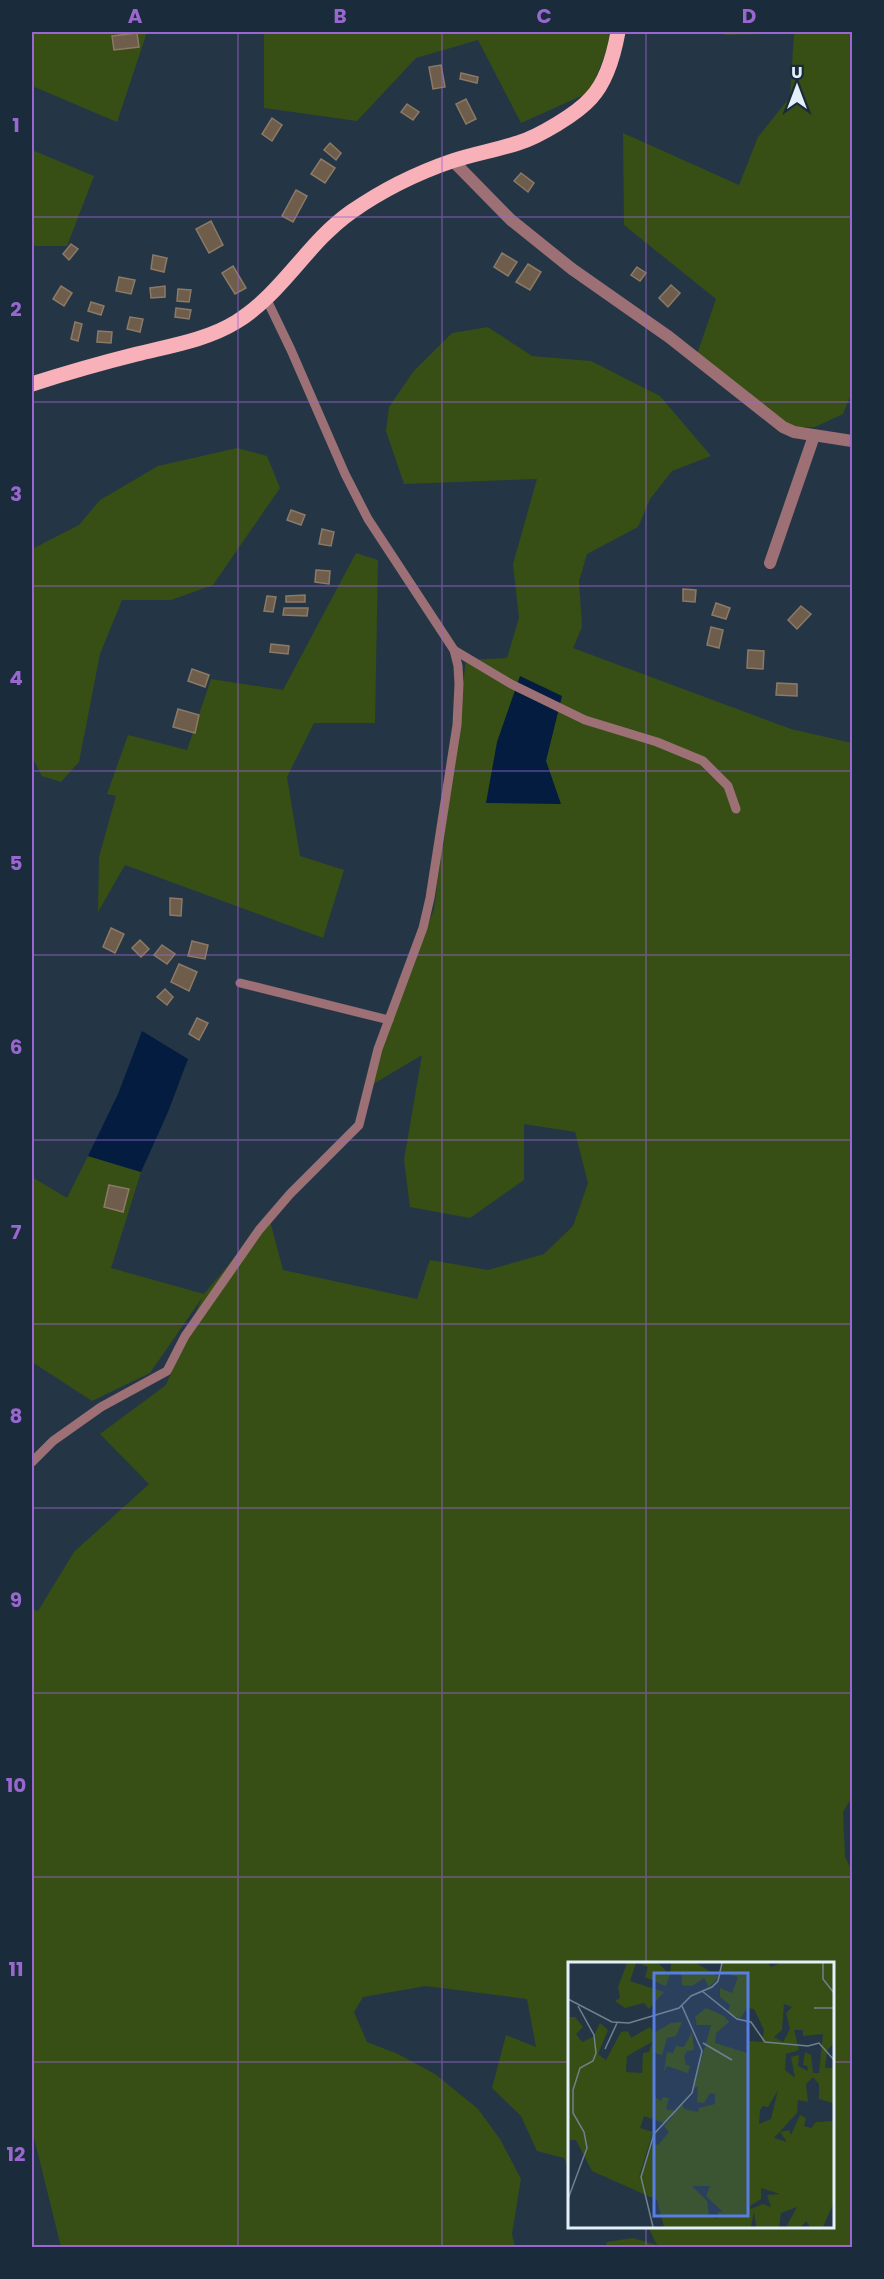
<svg xmlns="http://www.w3.org/2000/svg" width="884" height="2279" font-family="Poppins,sans-serif">
  <style>
    .green { fill: #374e15 }
    .water { fill: #031c3f }
    .building { fill: #6e5d4a; stroke: #8c7966; stroke-width: 1.5 }
    .lines { fill: none; stroke-linecap: round; stroke-linejoin: round }
    .service { stroke: #9c7075; stroke-width: 9 }
    .minor { stroke: #9c7075; stroke-width: 12 }
    .primary { stroke: #f8b1b9; stroke-width: 15 }
    .grid { fill: none; stroke: #9a66d0; stroke-width: 1.5; stroke-opacity: 0.55 }
    .inset-road { fill: none; stroke: #70808e; stroke-width: 1.5 }
    .view { fill: #587ee2; fill-opacity: 0.15; stroke: #587ee2; stroke-width: 3 }
    .inset-edge { fill: none; stroke: #e3eff9; stroke-width: 3 }
    .neatline { fill: none; stroke: #9a66d0; stroke-width: 2 }
    .grid-label { font-size: 20px; text-anchor: middle; font-weight: bold; fill: #9a66d0 }
  </style>
  <rect width="100%" height="100%" fill="#243646"/>
  <!-- green -->
  <g class="green">
    <path d="M32,32H147L117,122L32,86Z"/>
    <path d="M264,32H605L612,37L590,92L521,123L478,40L416,58L357,121L264,108Z"/>
    <path d="M718,32H852V392L843,414L815,427H790L695,360L716,299L624,225L623,133L739,185L758,137L790,97L794,33L726,35Z"/>
    <path d="M32,150L94,176L67,246H32Z"/>
    <path d="M488,327L532,356L591,361L660,396L711,456L672,471L650,499L638,527L587,554L579,581L582,627L573,648L791,729L852,743V1797L843,1812L845,1857L852,1870V2247H605L607,2242L633,2238L657,2245L648,2227L832,2226V1964H569V2171L564,2158L537,2151L521,2116L492,2088L506,2035L536,2047L527,1999L426,1986L363,1997L354,2012L367,2042L398,2054L435,2074L478,2109L500,2139L521,2179L512,2234L515,2247H61L32,2130V1609L38,1611L74,1552L149,1484L100,1434L166,1385L202,1298L150,1373L92,1401L32,1362V1177L67,1198L88,1156L141,1172L111,1268L204,1294L269,1217L283,1270L417,1299L430,1260L488,1270L544,1254L573,1226L588,1183L575,1132L524,1124V1180L470,1218L410,1207L404,1160L422,1055L365,1089L434,909L466,660L507,658L519,618L513,564L537,479L404,484L386,431L389,407L413,372L452,333Z"/>
    <path d="M237,448L267,456L280,488L213,585L171,600H122L100,654L79,762L61,782L42,776L32,757V549L79,525L100,500L158,466Z"/>
    <path d="M356,553L378,560L375,723H314L287,777L300,856L344,870L323,938L125,865L98,912L99,857L116,796L107,794L128,735L187,750L211,679L283,690Z"/>
  </g>
  <!-- water -->
  <g class="water">
    <path d="M520,676L562,696L546,761L561,804L486,803L497,742Z"/>
    <path d="M142,1031L188,1059L168,1112L141,1172L88,1156L118,1094Z"/>
  </g>
  <!-- building -->
  <g class="building">
    <path d="M137,33L139,47L114,50L112,36Z"/>
    <path d="M441,65L445,87L433,89L429,67Z"/>
    <path d="M461,73L478,77L477,83L460,79Z"/>
    <path d="M466,99L476,119L466,124L456,104Z"/>
    <path d="M407,104L419,112L413,120L401,112Z"/>
    <path d="M272,118L282,125L272,141L262,134Z"/>
    <path d="M330,143L341,153L336,160L324,150Z"/>
    <path d="M321,159L335,168L325,183L311,174Z"/>
    <path d="M521,173L534,183L528,192L514,181Z"/>
    <path d="M296,190L307,196L293,222L282,216Z"/>
    <path d="M211,221L223,245L209,253L196,229Z"/>
    <path d="M71,244L78,249L69,260L63,254Z"/>
    <path d="M502,253L517,262L508,276L494,267Z"/>
    <path d="M153,255L167,258L164,272L151,269Z"/>
    <path d="M528,264L541,272L530,290L516,282Z"/>
    <path d="M233,266L246,288L235,294L222,273Z"/>
    <path d="M637,267L646,273L640,281L631,275Z"/>
    <path d="M119,277L135,280L131,294L116,291Z"/>
    <path d="M671,285L680,293L668,307L659,298Z"/>
    <path d="M61,286L72,293L64,306L53,299Z"/>
    <path d="M165,286V297L151,298L150,288Z"/>
    <path d="M178,289L191,290L189,302L177,301Z"/>
    <path d="M91,302L104,306L101,315L88,311Z"/>
    <path d="M176,308L191,310L189,319L175,317Z"/>
    <path d="M130,317L143,319L140,332L127,329Z"/>
    <path d="M75,322L82,324L78,341L71,339Z"/>
    <path d="M98,331L112,332L111,343L97,342Z"/>
    <path d="M291,510L305,515L301,525L287,520Z"/>
    <path d="M322,529L334,532L331,546L319,544Z"/>
    <path d="M316,570L330,571L329,584L315,582Z"/>
    <path d="M683,589L696,590L695,602L683,601Z"/>
    <path d="M305,595V602H286V596Z"/>
    <path d="M267,596L276,597L273,612L264,611Z"/>
    <path d="M716,603L730,608L726,619L712,615Z"/>
    <path d="M801,606L811,614L797,629L788,620Z"/>
    <path d="M284,608H308L307,616L283,615Z"/>
    <path d="M711,627L723,630L719,648L707,645Z"/>
    <path d="M271,644L289,646L288,654L270,652Z"/>
    <path d="M748,650L764,651L763,669L747,668Z"/>
    <path d="M192,669L209,675L205,687L188,681Z"/>
    <path d="M777,683L797,684V696L776,695Z"/>
    <path d="M178,709L199,715L195,733L173,727Z"/>
    <path d="M170,898L182,899L181,916L170,915Z"/>
    <path d="M111,928L124,934L115,953L103,947Z"/>
    <path d="M140,940L149,949L141,957L132,948Z"/>
    <path d="M192,941L208,945L205,959L188,956Z"/>
    <path d="M162,945L175,954L167,964L154,955Z"/>
    <path d="M179,964L197,972L189,991L171,982Z"/>
    <path d="M165,989L173,997L167,1005L157,997Z"/>
    <path d="M197,1018L208,1023L199,1040L189,1034Z"/>
    <path d="M109,1185L129,1189L123,1212L104,1207Z"/>
  </g>
  <g class="lines">
    <!-- service -->
    <g class="service">
      <path d="M454,650L511,684L585,720L657,742L703,761L728,786L736,809"/>
      <path d="M240,983L389,1020"/>
      <path d="M32,1462L53,1441L101,1407L167,1371L185,1336L259,1230L290,1194L359,1125L378,1049L423,928L430,898L457,725L459,684L458,666L454,650L368,519L345,474L291,350L266,298"/>
    </g>
    <!-- minor -->
    <g class="minor">
      <path d="M453,161L511,220L572,269L669,337L783,427L794,432L852,441"/>
      <path d="M770,563L814,436"/>
    </g>
    <!-- primary -->
    <path class="primary" d="M32,384C66,373 101,363 137,354C169,346 207,340 236,322C282,294 307,243 351,212C381,191 417,173 452,161C473,154 496,150 518,143C538,137 577,114 591,98C607,81 614,54 618,32"/>
  </g>
  <!-- grid -->
  <path class="grid" d="M238,32V2248M442,32V2248M646,32V1964M32,217H852M32,402H852M32,586H852M32,771H852M32,955H852M32,1140H852M32,1324H852M32,1508H852M32,1693H852M32,1877H852M32,2062H569M832,2062H852M646,2226V2248"/>
  <!-- overview -->
  <g transform="translate(568 1962)">
    <rect width="266" height="266" fill="#243646"/>
    <path d="M59,1H68L62,19L96,30L81,47L76,41L57,46L47,39L52,36L50,25ZM71,1H90L102,13L103,1H128L151,15L141,25L136,16L124,24L114,23L113,9L102,13L98,24L77,15L80,5ZM155,1H200L203,5L212,1H265V82L259,89L257,106H265V141L251,137V122L245,115L238,122L240,140L230,138L229,151L206,176L219,180L212,170L221,168L223,173L232,153L238,156L236,164L243,166L248,160L265,159V242L255,265H242L238,259L233,265H218L229,245L213,251L211,265H188L186,249L183,265H96L89,238L24,209L8,178H0V55H7L15,65L8,72L14,80L25,75L32,61L40,68L30,92L38,98L53,70L60,69L63,76L82,65L86,71L103,61L114,60L108,74L99,76L94,93L87,91L85,134L93,139L95,135L101,136L98,147L107,149L114,141L116,147L130,150L131,146L147,142V132L142,131L136,141L129,140L130,124L125,127L143,63H129L127,55L138,46L156,54L161,60L148,71L147,81L179,91L181,79L194,80L196,68L186,47L179,46L172,57L160,50L162,43L152,35V26L164,31L170,15L153,10ZM216,42L224,45L218,51L222,67L215,80L206,75L214,68ZM226,68H235V74L255,72L251,111H245L243,93L237,90L235,103L239,104L240,109L230,104L231,93L223,95L227,116L217,108L218,92L231,88ZM84,80L81,90L75,91L74,111L58,110L59,94ZM210,128L203,157L191,162L192,148L195,144L200,145ZM106,153L96,164L101,170L90,183L85,181L70,218L85,170L72,166L76,154L96,161ZM124,224H142L138,234L155,250H150V257L141,254L139,239ZM193,226L212,232L199,233L203,245L195,242L183,247L182,244L193,237ZM124,70L126,88L119,89L116,94L118,103L122,104L120,111L99,104L96,109L99,90L105,91L108,84L116,85Z" fill="#374e15" fill-rule="evenodd"/>
    <path class="inset-road" d="M255,1V17L266,31M134,29L169,57L183,60L197,80L240,84L251,81L266,98M0,37L44,60L61,61L111,46L123,34L144,25L150,19L154,1M246,46H266M135,81L164,98M37,87L49,61M0,237L19,186L16,170L5,151V128L12,106L25,99L28,91L26,73L10,44M85,265L73,215L86,172L124,131L134,89L114,44"/>
    <path class="view" d="M86,11H180V254H86Z"/>
    <rect width="266" height="266" class="inset-edge"/>
  </g>
  <!-- border -->
  <rect width="884" height="2279" fill="none" stroke="#1a2c3b" stroke-width="66"/>
  <!-- north arrow -->
  <g transform="translate(797 87)" stroke="#1a2c3b" stroke-width="4.5" paint-order="stroke">
  <path d="M0-4.5L10 22L0 15L-10 22Z" fill="#e3eff9"/>
  <text y="-9" font-size="16" font-weight="bold" text-anchor="middle" fill="#e3eff9">U</text>
  </g>
  <rect x="33" y="33" width="818" height="2213" class="neatline"/>
  <g class="grid-label">
    <text x="135" y="23">A</text>
    <text x="340" y="23">B</text>
    <text x="544" y="23">C</text>
    <text x="749" y="23">D</text>
    <text x="16" y="132">1</text>
    <text x="16" y="316">2</text>
    <text x="16" y="501">3</text>
    <text x="16" y="685">4</text>
    <text x="16" y="870">5</text>
    <text x="16" y="1054">6</text>
    <text x="16" y="1239">7</text>
    <text x="16" y="1423">8</text>
    <text x="16" y="1607">9</text>
    <text x="16" y="1792">10</text>
    <text x="16" y="1976">11</text>
    <text x="16" y="2161">12</text>
  </g>
</svg>
